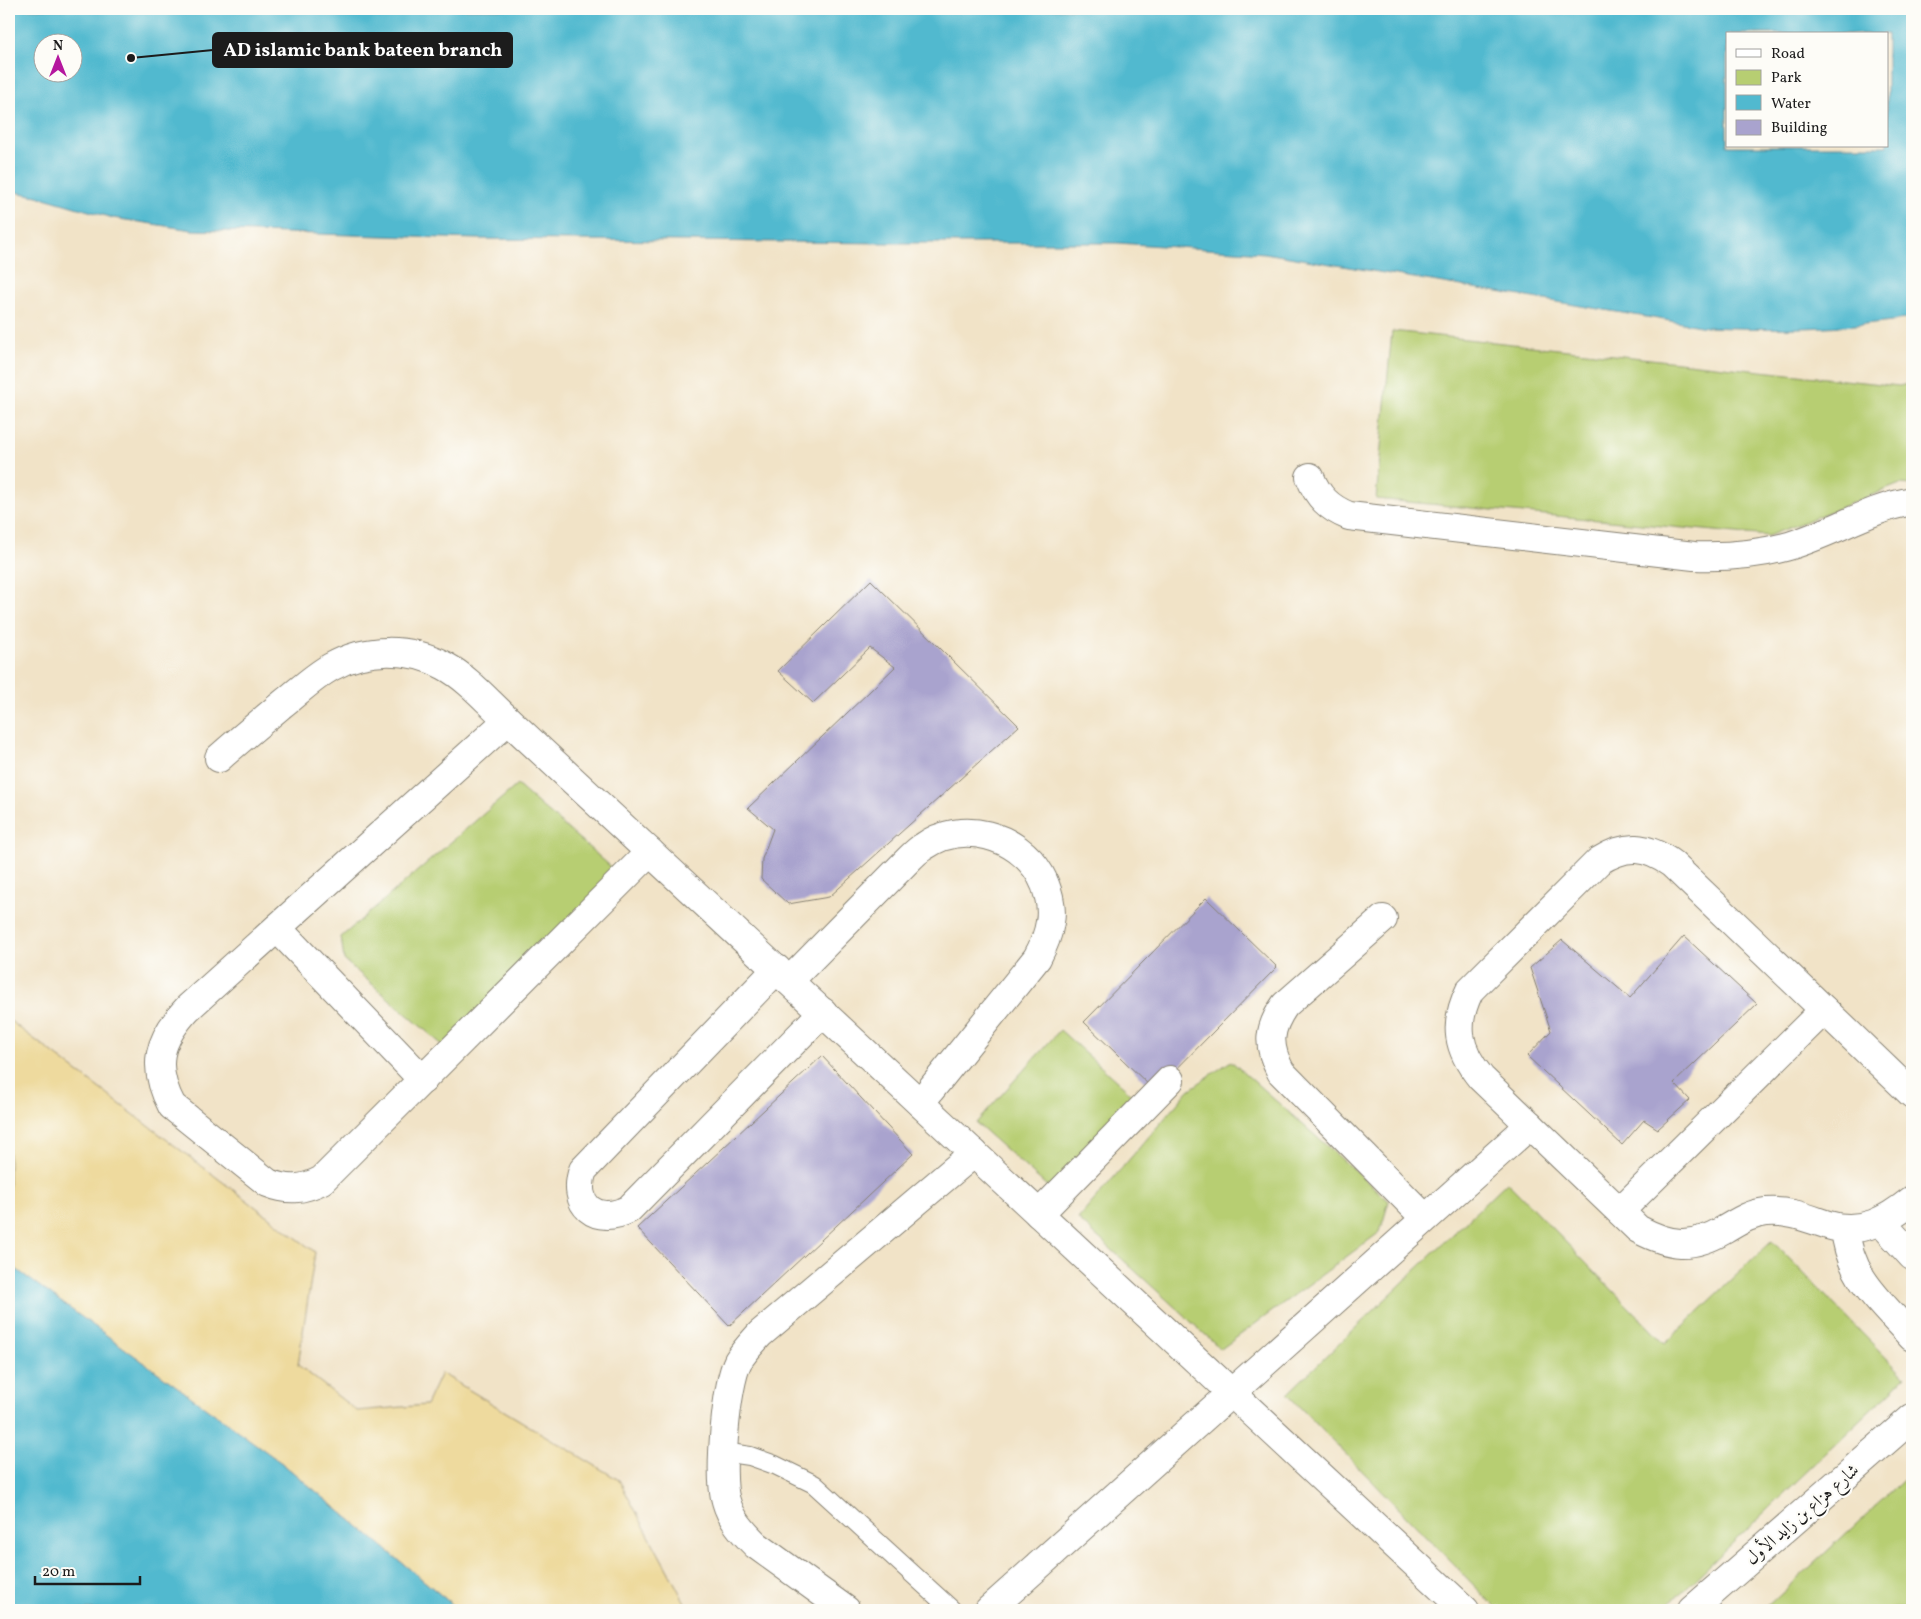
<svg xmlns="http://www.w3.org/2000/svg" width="1921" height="1619" font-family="Vollkorn,Amiri,serif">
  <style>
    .green { fill: #b7ce72; stroke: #6a7547 }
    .sand { fill: #eeda9e; stroke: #857b5d }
    .water { fill: #51b9cf; stroke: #366a76; fill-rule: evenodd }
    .building { fill: #a9a3ce }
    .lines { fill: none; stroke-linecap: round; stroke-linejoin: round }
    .lane-casing { stroke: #868072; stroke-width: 20 }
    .street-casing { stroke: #868072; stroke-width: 30 }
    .lane { stroke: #fff; stroke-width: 18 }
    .street { stroke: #fff; stroke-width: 28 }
    .labels { text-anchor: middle; stroke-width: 4.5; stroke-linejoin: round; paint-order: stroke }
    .street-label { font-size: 18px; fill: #1c1c1c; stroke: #fdfcf7 }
    .leader { fill: none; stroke: #1c1c1c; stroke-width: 2 }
    .callout-dot { fill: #1c1c1c; stroke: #fdfcf7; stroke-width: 2 }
    .callout { fill: #1c1c1c; stroke: #1c1c1c; stroke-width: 2 }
    .callout-label { font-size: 19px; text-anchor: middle; font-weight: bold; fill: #fff }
  </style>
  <rect width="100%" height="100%" fill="#fdfcf7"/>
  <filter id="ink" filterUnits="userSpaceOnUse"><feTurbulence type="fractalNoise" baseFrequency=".02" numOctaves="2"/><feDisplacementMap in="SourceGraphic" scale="10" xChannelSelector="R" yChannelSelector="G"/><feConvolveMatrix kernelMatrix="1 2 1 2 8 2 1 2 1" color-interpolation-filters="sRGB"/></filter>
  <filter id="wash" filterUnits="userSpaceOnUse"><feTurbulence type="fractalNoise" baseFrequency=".0096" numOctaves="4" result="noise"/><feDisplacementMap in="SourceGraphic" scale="20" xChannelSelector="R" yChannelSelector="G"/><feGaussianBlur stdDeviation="1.12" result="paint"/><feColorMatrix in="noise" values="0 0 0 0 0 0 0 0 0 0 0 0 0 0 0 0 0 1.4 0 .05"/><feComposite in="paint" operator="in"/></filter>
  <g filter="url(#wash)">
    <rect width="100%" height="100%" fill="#f1e3c7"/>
    <!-- green -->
    <g class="green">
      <path d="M1392,331L1899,386L1912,383V485L1900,484L1768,536L1376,499Z"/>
      <path d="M517,785L617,872L447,1049L344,960L341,937Z"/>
      <path d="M1060,1030L1141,1103L1057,1195L976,1123Z"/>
      <path d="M1231,1061L1389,1201L1380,1232L1221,1349L1078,1219L1189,1090Z"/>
      <path d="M1507,1182L1665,1344L1772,1241L1905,1377L1663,1610H1498L1287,1394Z"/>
      <path d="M1912,1472V1610H1764Z"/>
    </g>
    <!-- sand -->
    <path class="sand" d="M9,1020L315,1252L298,1365L357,1411L426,1405L441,1373L619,1480L689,1610H459L283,1464L9,1264Z"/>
    <!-- water -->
    <g class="water">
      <path d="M9,9H1912V318C1843,329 1775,330 1706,327L1265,253L1118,243H887L476,239L192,230L113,218L37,196L9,191ZM1727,34H1887V146H1727ZM42,42H72V72H42Z"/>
      <path d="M9,1264L283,1464L459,1610H9Z"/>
    </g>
    <g id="blocks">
      <!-- building -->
      <g class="building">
        <path d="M871,580L1019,726L829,897L788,904L761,879L762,859L773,829L748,808L895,667L870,648L813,703L778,671Z"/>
        <path d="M1206,898L1277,967L1155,1091L1084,1022Z"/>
        <path d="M1684,936L1757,1004L1674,1083L1690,1100L1658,1129L1644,1120L1622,1145L1527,1056L1551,1031L1530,968L1562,940L1630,998Z"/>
        <path d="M822,1056L913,1154L729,1326L637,1228Z"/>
      </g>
    </g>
  </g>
  <g filter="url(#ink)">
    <use href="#blocks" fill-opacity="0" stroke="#868072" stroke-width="1"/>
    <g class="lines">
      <defs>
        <path id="lane" d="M723,1452L750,1456L775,1465L814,1484L952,1610"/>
        <g id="street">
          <path d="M1310,477C1318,497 1329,508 1349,516L1694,556C1725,557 1755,555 1785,547C1829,535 1867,509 1912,501"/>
          <path d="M508,720L188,1008C158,1040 151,1066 172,1106L268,1183C288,1191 303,1190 322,1180L650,852"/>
          <path d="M219,758C239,740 260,723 280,706C297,693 313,677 331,667C366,647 410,647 445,666C469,679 488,702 508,720L1465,1610"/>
          <path d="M1383,919L1285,1005C1268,1029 1267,1046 1281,1072L1425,1218"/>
          <path d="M277,928L423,1080"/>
          <path d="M777,969L583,1170C571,1205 596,1226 629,1209L823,1012"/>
          <path d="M789,981L909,859C913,855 918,850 923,847C962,819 1017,835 1040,874C1048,888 1053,907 1050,922C1048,936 1043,947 1037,958L920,1103"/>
          <path d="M1912,1094L1672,864C1646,845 1626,844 1599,861L1470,990C1453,1024 1457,1049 1481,1078L1638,1229C1670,1246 1691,1249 1724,1230C1738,1222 1749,1214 1766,1212C1789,1210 1807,1218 1828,1225C1862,1235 1887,1220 1912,1200"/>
          <path d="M1620,1211L1824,1010"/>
          <path d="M1039,1214L1170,1080"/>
          <path d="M1881,1222L1912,1256"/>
          <path d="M1845,1228C1849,1278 1881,1302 1912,1337"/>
          <path d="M846,1610L756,1545C743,1532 731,1519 726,1501C718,1476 726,1385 738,1361C744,1351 752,1343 760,1334L974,1153"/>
          <path d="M989,1610L1530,1125"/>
          <path d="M1692,1610L1912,1418"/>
        </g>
      </defs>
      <!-- lane casing -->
      <use href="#lane" class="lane-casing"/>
      <!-- street casing -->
      <use href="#street" class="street-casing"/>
      <!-- lane -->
      <use href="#lane" class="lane"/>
      <!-- street -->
      <use href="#street" class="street"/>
    </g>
  </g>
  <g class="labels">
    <!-- street labels -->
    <g class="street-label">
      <text transform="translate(1802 1514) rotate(-41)" y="6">شارع هزاع بن زايد الأول</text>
    </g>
  </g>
  <!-- callouts -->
  <path class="leader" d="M131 58L213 50"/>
  <circle class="callout-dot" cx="131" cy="58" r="5"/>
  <rect class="callout" x="213" y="33" width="299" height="34" rx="5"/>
  <g class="callout-label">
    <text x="363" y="56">AD islamic bank bateen branch</text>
  </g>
  <!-- margin -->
  <rect width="1921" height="1619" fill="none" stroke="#fdfcf7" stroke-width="30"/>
  <!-- legend -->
  <rect x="1726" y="32" width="162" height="115" fill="#fdfcf7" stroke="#a3a29f"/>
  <rect x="1736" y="49" width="25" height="8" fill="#ffffff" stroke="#a3a29f"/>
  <text x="1771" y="58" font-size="15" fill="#1c1c1c">Road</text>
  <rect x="1736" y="70" width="25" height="15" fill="#b7ce72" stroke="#a3a29f"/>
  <text x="1771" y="82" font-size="15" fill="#1c1c1c">Park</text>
  <rect x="1736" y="95" width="25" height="15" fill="#51b9cf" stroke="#a3a29f"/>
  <text x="1771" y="108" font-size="15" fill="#1c1c1c">Water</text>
  <rect x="1736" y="120" width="25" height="15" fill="#a9a3ce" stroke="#a3a29f"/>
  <text x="1771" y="132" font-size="15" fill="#1c1c1c">Building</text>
  <!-- north arrow -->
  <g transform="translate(58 58)"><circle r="24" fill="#fdfcf7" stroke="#a3a29f"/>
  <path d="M0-4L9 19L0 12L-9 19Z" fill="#b5179e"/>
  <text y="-8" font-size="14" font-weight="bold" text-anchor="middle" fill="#1c1c1c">N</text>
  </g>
  <!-- scale -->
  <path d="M35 1576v8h105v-8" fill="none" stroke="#1c1c1c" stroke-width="2.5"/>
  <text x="42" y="1576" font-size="15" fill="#1c1c1c" stroke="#fdfcf7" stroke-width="4" paint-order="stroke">20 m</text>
</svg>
